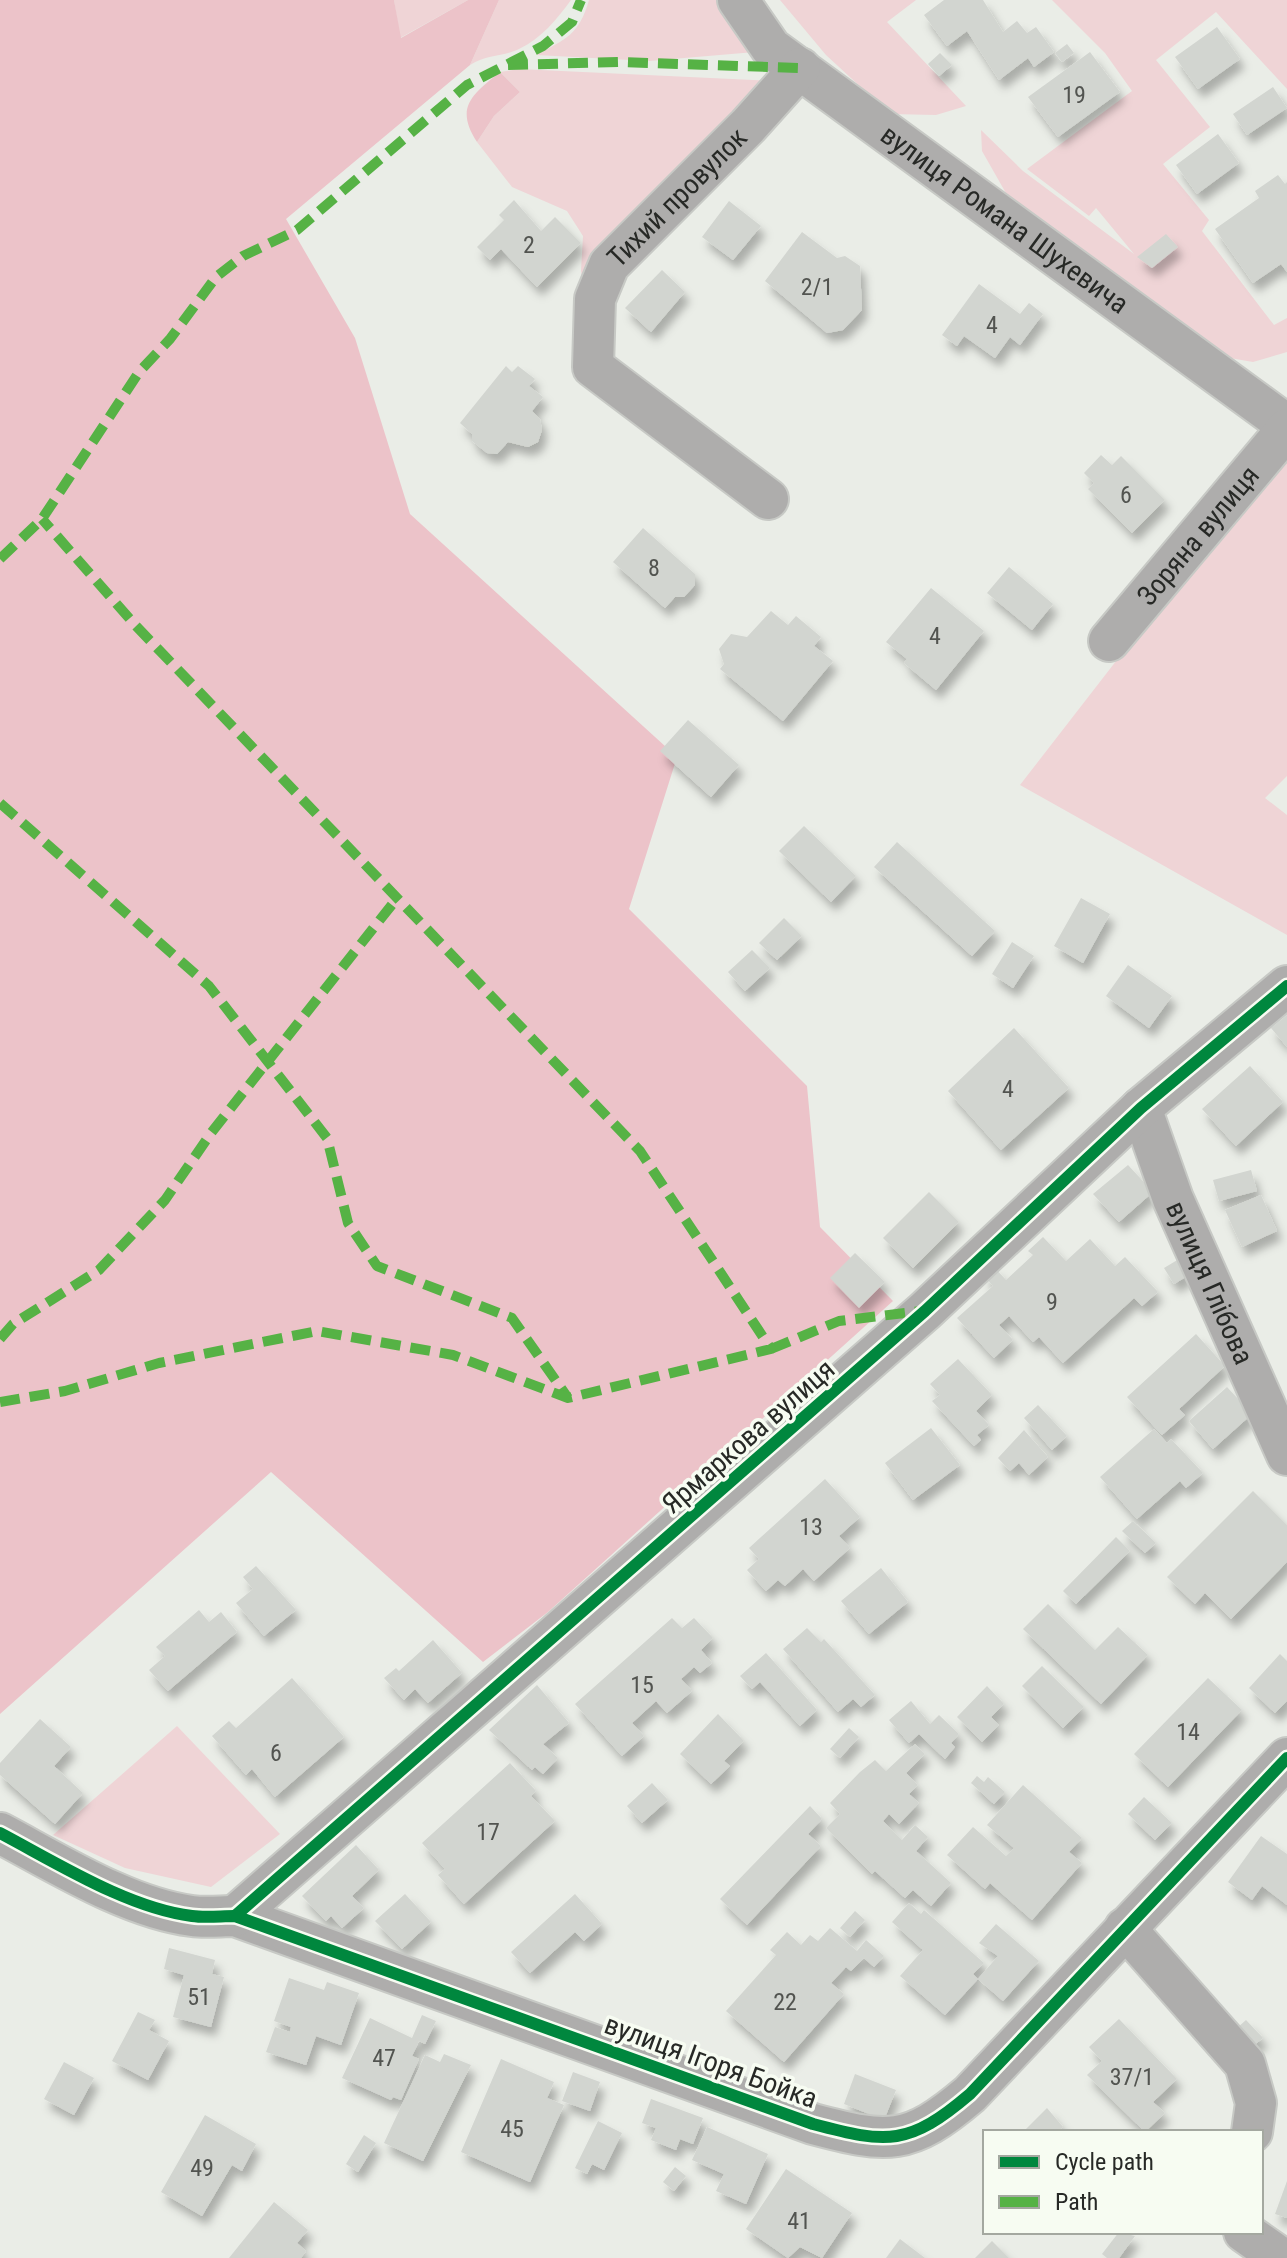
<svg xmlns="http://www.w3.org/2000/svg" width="1287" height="2258" font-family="'Roboto Condensed',sans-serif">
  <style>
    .green { fill: #efd4d6 }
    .forest { fill: #ecc3c9 }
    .building { fill: #d2d5d0; filter: url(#shadow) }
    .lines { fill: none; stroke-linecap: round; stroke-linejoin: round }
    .street-casing { stroke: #c7c9c5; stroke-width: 44 }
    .street { stroke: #aeadac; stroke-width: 40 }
    .quiet { stroke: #56b245; stroke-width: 10; stroke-dasharray: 20 10; stroke-linecap: butt }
    .cycleway-casing { stroke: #f7fcf2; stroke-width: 17 }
    .cycleway { stroke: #00873e; stroke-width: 12 }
    .labels { text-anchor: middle; stroke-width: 7; stroke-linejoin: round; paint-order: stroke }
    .number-label { font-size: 24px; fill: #525450 }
    .street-label { font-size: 28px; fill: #272926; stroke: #f7fcf2 }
  </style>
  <defs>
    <filter id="shadow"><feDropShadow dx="5" dy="9" stdDeviation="4" flood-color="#0004"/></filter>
  </defs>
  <rect width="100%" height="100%" fill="#eaede7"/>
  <!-- green -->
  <g class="green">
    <path d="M394,0H468L400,38Z"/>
    <path d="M499,0H571C557,19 541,39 519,49C503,57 488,54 470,65Z"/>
    <path d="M589,0H726L755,52L649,61L536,55C566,39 579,35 589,0Z"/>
    <path d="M780,0H916L887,22L966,106L936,115L890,114L826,55Z"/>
    <path d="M1052,0H1287V89L1216,12L1156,60L1210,127L1163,164L1209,220L1202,231L1274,325L1287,318V352L1253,362L1230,358L1007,195L982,151L981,130L1023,171L1134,254L1096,208L1089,216L1027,169L1132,91L1105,53Z"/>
    <path d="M519,69L774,81L585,293L581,271L583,236L567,211L512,187L477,142L494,116L520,92L500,72Z"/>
    <path d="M1287,449V776L1265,798L1287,815V935L1020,785L1168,594Z"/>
    <path d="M177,1726L280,1834L211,1887L125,1868L53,1835Z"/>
  </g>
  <!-- forest -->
  <g class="forest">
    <path d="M0,0H394L401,38L468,0H499L470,65L286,219L355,338L410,514L677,757L629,909L807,1086L820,1227L893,1301L548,1612L483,1662L271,1472L0,1714Z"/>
    <path d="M500,72L520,92L494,116L477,142C454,107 473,94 500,72Z"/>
  </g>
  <!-- building -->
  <g class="building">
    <path d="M944,0H983L1003,32L1017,21L1027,33L1036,27L1054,52L1034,67L1028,58L999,80L967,31L947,46L924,15Z"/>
    <path d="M1217,27L1240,59L1198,89L1175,57Z"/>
    <path d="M1067,44L1074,53L1062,62L1055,53Z"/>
    <path d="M1090,52L1120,92L1058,137L1028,97Z"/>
    <path d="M940,53L952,65L939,76L928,64Z"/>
    <path d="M1273,87L1287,108L1247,135L1233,114Z"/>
    <path d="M1218,134L1239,163L1197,194L1176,165Z"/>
    <path d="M1278,175L1285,184L1287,182V272L1281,264L1253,283L1215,229L1259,198L1255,191Z"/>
    <path d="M514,200L541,231L555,217L581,243L537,287L501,249L490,260L477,247L504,220L499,215Z"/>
    <path d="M729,201L761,226L733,260L702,237Z"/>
    <path d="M802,232L837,258L845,256L860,266L862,310L843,330L827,333L765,281Z"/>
    <path d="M1166,234L1178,247L1152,268L1137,257Z"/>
    <path d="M662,270L685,292L651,332L625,308Z"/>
    <path d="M979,284L1020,314L1029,303L1043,314L1020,345L1010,337L995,358L964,336L957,346L942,335Z"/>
    <path d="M506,366L512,372L518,366L535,379L529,386L543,397L532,411L540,419L542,430L538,442L528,447L508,442L497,454L487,453L472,441V434L460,423Z"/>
    <path d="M1101,455L1112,465L1121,456L1165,500L1132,533L1088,489L1094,483L1084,473Z"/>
    <path d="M643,528L695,574V585L684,597H675L665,608L613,562Z"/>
    <path d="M1009,567L1053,604L1032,630L987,593Z"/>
    <path d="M931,588L984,631L936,690L904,663L907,659L886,642Z"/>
    <path d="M771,611L788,625L796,616L821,637L814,646L833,661L783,721L720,669L724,664L719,649L731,634L747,637Z"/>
    <path d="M688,720L739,765L711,797L660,751Z"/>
    <path d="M804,826L856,876L831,902L779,851Z"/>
    <path d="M897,842L995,931L972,956L874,867Z"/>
    <path d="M1081,898L1110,914L1083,963L1054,946Z"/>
    <path d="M784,918L802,936L777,960L759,943Z"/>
    <path d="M1012,942L1034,956L1013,988L992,974Z"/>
    <path d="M752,950L770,968L745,991L728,972Z"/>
    <path d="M1128,965L1172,996L1149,1028L1106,996Z"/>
    <path d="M1287,1015V1047L1271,1028Z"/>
    <path d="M1014,1028L1069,1088L1001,1150L948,1091Z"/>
    <path d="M1250,1066L1283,1102L1236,1146L1202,1109Z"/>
    <path d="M1128,1165L1153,1192L1119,1222L1093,1194Z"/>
    <path d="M1251,1170L1257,1191L1219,1201L1213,1180Z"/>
    <path d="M929,1192L959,1222L913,1268L883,1238Z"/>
    <path d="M1261,1195L1277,1231L1242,1247L1225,1210Z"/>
    <path d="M1043,1237L1066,1261L1090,1239L1115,1266L1125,1257L1158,1292L1142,1306L1134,1298L1063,1363L1039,1337L1033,1342L1009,1316L999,1325L1013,1340L994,1358L957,1318L993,1286L984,1276L994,1267L1006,1280L1033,1255L1028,1251Z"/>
    <path d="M855,1253L885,1282L859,1308L830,1278Z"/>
    <path d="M1179,1259L1189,1275L1174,1284L1164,1268Z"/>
    <path d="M1196,1334L1225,1366L1179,1409L1185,1415L1162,1435L1127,1397Z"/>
    <path d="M958,1359L992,1395L976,1411L989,1425L977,1435L981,1440L974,1446L932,1401L940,1395L930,1384Z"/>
    <path d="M1227,1387L1252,1414L1213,1449L1189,1421Z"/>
    <path d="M1038,1405L1067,1436L1052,1450L1024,1418Z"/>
    <path d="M931,1428L960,1465L913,1500L885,1463Z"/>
    <path d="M1154,1429L1167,1443L1171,1439L1203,1473L1186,1488L1180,1481L1137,1519L1100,1477Z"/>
    <path d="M1024,1430L1048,1457L1029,1475L1019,1463L1010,1471L998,1458Z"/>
    <path d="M825,1479L860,1517L839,1536L850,1548L814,1581L803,1569L785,1586L778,1580L766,1591L747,1570L759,1559L749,1548Z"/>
    <path d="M1253,1491L1287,1525V1562L1231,1619L1205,1593L1195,1604L1167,1577Z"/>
    <path d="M1133,1521L1156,1543L1145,1553L1122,1531Z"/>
    <path d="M1116,1537L1130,1551L1076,1604L1063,1591Z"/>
    <path d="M256,1566L296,1610L264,1636L236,1603L253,1589L243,1577Z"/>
    <path d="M881,1568L908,1602L869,1634L841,1601Z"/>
    <path d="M1048,1604L1095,1650L1118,1627L1148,1655L1101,1704L1023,1629Z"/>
    <path d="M199,1610L209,1622L221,1612L237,1632L168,1691L149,1670L165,1656L156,1647Z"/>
    <path d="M672,1618L682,1628L694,1618L713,1638L701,1650L712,1663L700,1673L694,1667L681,1679L692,1691L667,1713L656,1701L632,1723L644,1736L622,1756L575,1704Z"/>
    <path d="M807,1628L821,1642L824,1639L875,1695L861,1707L853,1699L838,1712L783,1649Z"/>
    <path d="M433,1640L462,1673L428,1703L415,1689L404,1700L384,1678L396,1668L399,1671Z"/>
    <path d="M766,1653L817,1710L800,1726L760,1682L752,1689L740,1676Z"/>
    <path d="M1280,1654L1287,1661V1701L1275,1713L1249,1688Z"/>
    <path d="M1042,1666L1084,1707L1063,1728L1022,1686Z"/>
    <path d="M292,1678L344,1737L275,1797L252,1769L246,1775L212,1736L229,1721L236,1728Z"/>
    <path d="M1208,1678L1242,1710L1168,1787L1134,1754Z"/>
    <path d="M537,1685L569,1723L543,1744L558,1758L543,1774L535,1767L532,1770L489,1730Z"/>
    <path d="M987,1686L1004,1704L991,1717L999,1725L982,1742L957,1717Z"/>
    <path d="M911,1701L930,1724L939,1715L959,1734L951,1743L955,1747L945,1759L919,1734L909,1743L889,1720Z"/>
    <path d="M718,1714L744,1741L724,1761L730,1766L711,1784L680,1754Z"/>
    <path d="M40,1719L71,1747L54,1766L83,1793L55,1824L0,1775V1763Z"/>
    <path d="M849,1728L859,1737L840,1758L830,1749Z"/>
    <path d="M915,1744L925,1754L906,1773L918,1785L909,1794L919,1803L899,1824L889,1814L883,1821L902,1840L915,1825L928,1837L916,1851L951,1883L931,1906L913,1890L905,1898L875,1871L872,1874L826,1828L840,1814L830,1803L860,1772L875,1760L886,1771Z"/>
    <path d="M510,1763L536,1791L531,1796L555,1821L464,1904L438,1875L445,1869L422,1843Z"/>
    <path d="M977,1776L984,1782L988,1777L1005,1792L994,1804L971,1783Z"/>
    <path d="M652,1783L668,1800L642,1823L627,1806Z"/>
    <path d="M1023,1785L1082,1838L1069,1852L1082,1863L1032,1920L990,1883L985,1889L947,1855L973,1827L1006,1856L1014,1848L987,1825Z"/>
    <path d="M1144,1797L1172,1823L1155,1840L1128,1814Z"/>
    <path d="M810,1806L822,1819L808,1834L821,1846L747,1925L720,1899Z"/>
    <path d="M1261,1836L1287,1854V1905L1262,1886L1252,1900L1228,1882Z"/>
    <path d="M356,1845L379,1870L352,1896L364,1908L342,1928L331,1916L326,1921L302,1896Z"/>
    <path d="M405,1894L431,1922L402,1949L375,1921Z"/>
    <path d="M575,1894L602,1924L584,1941L575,1932L530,1973L511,1952Z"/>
    <path d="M909,1903L921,1914L924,1910L984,1963L973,1974L978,1979L998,1956L979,1943L996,1924L1039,1961L1003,2001L978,1979L945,2015L900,1976L923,1950L892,1922Z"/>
    <path d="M855,1911L865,1920L850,1937L840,1928Z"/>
    <path d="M830,1928L857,1951L866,1940L884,1956L874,1967L864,1958L851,1971L846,1967L831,1983L844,1994L784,2062L726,2011L776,1955L770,1950L787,1932L801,1945L810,1935L818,1941Z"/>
    <path d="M169,1948L215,1960L212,1974L224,1977L211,2027L173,2017L184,1975L164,1969Z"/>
    <path d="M289,1978L324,1990L327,1982L359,1993L341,2045L316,2036L306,2065L266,2052L275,2027L290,2032L291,2027L274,2021Z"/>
    <path d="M138,2012L155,2020L149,2030L169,2041L148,2080L112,2061Z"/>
    <path d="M422,2015L436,2021L425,2044L419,2041L412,2056L419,2059L401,2100L393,2097L391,2100L342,2078L370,2018L412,2038Z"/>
    <path d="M1119,2019L1177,2079L1153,2102L1165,2113L1145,2132L1087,2075L1102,2061L1089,2047Z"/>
    <path d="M1246,2020L1263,2038L1253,2046L1237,2028Z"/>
    <path d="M444,2054L471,2065L423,2161L384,2143L425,2055L440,2062Z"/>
    <path d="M501,2059L554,2082L547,2098L564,2105L530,2182L461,2152Z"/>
    <path d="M64,2062L94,2078L74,2115L44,2099Z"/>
    <path d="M573,2072L600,2082L590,2111L562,2101Z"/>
    <path d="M855,2074L896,2090L884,2120L844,2104Z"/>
    <path d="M651,2099L703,2118L693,2144L680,2139L676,2150L651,2140L656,2128L642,2123Z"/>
    <path d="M1047,2108L1063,2127L1058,2132H1023Z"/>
    <path d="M205,2115L256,2144L242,2171L232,2165L202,2216L161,2192Z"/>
    <path d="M598,2121L622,2133L604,2170L592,2164L587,2174L575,2168Z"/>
    <path d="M707,2127L768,2154L746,2204L716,2191L724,2174L692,2160Z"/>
    <path d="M364,2135L376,2143L358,2172L346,2164Z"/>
    <path d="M675,2167L686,2176L674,2191L663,2182Z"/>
    <path d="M786,2169L852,2213L822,2258L800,2247L788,2258L746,2229Z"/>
    <path d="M1287,2181V2218L1275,2214Z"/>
    <path d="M274,2202L308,2230L297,2243L306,2251L301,2258H229Z"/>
    <path d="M1119,2232L1135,2236L1119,2258H1107L1102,2254Z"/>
    <path d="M900,2239L925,2258H886Z"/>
    <path d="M992,2241L1009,2258H975Z"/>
  </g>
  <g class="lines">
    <defs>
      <g id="street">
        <path id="s1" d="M738,0L771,48L1287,425"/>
        <path id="s2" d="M768,499L593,367L595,299L609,265L748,126L800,68"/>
        <path id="s3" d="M1109,641L1287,429"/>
        <path id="s4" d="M1141,1108L1173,1199L1287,1455"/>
        <path d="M0,1833C57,1863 128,1908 192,1916C206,1918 221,1916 235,1916L813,2124C888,2144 909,2146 970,2094L1287,1758"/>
        <path d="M235,1916L925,1311L1141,1108L1287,986"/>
        <path d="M1125,1928L1245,2064L1256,2103L1252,2132"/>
        <path d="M1244,2232L1281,2258"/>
      </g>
    </defs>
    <!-- street casing -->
    <use href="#street" class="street-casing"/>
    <!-- street -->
    <use href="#street" class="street"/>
    <!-- quiet -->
    <g class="quiet">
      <path d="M508,65L618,62L800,68"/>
      <path d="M0,559L42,519L139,372L170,339L216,277L243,256L297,230L467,85L543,46L572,22L581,0"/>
      <path d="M0,803L209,986L327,1138L348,1223L377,1266L512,1318L568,1398"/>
      <path d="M0,1339L13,1324L99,1270L165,1200L211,1133L398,897"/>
      <path d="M771,1349L839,1321L921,1311"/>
      <path d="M0,1402L65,1391L159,1363L317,1331L453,1355L568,1398L771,1349L640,1151L136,626L42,519"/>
    </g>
    <defs>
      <g id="cycleway">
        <path d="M0,1833C57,1863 128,1908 192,1916C206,1918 221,1916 235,1916L813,2124C888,2144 909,2146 970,2094L1287,1758"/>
        <path d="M235,1916L925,1311L1141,1108L1287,986"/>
      </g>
    </defs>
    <!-- cycleway casing -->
    <use href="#cycleway" class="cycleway-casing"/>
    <!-- cycleway -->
    <use href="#cycleway" class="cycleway"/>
  </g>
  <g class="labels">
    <!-- number labels -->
    <g class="number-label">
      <text x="1074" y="103">19</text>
      <text x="529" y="253">2</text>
      <text x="817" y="295">2/1</text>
      <text x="992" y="333">4</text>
      <text x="1126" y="503">6</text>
      <text x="654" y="576">8</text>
      <text x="935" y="644">4</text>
      <text x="1008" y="1097">4</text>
      <text x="1052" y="1310">9</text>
      <text x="811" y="1535">13</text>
      <text x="642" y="1693">15</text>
      <text x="1188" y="1740">14</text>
      <text x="276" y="1761">6</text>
      <text x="488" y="1840">17</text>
      <text x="199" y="2005">51</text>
      <text x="785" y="2010">22</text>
      <text x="384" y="2066">47</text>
      <text x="1132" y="2085">37/1</text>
      <text x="512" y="2137">45</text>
      <text x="202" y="2176">49</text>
      <text x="799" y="2229">41</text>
    </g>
    <!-- street labels -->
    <g class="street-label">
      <text dy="10" stroke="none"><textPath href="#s2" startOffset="420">Тихий провулок</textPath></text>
      <text dy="10" stroke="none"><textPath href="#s1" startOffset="348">вулиця Романа Шухевича</textPath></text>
      <text dy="10" stroke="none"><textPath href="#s3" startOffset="138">Зоряна вулиця</textPath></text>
      <text dy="10" stroke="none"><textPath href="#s4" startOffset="188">вулиця Глібова</textPath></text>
      <text transform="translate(748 1436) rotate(-41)" y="10">Ярмаркова вулиця</text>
      <text transform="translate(711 2061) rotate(20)" y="10">вулиця Ігоря Бойка</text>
    </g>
  </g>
  <!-- legend -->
  <rect x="983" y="2130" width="280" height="104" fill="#f7fcf2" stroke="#a4a8a0" stroke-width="2"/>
  <rect x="999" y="2156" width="40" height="12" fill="#00873e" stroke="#a4a8a0" stroke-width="2"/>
  <text x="1055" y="2170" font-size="24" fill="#272926">Cycle path</text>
  <rect x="999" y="2196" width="40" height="12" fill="#56b245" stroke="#a4a8a0" stroke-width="2"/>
  <text x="1055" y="2210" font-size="24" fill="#272926">Path</text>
</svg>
